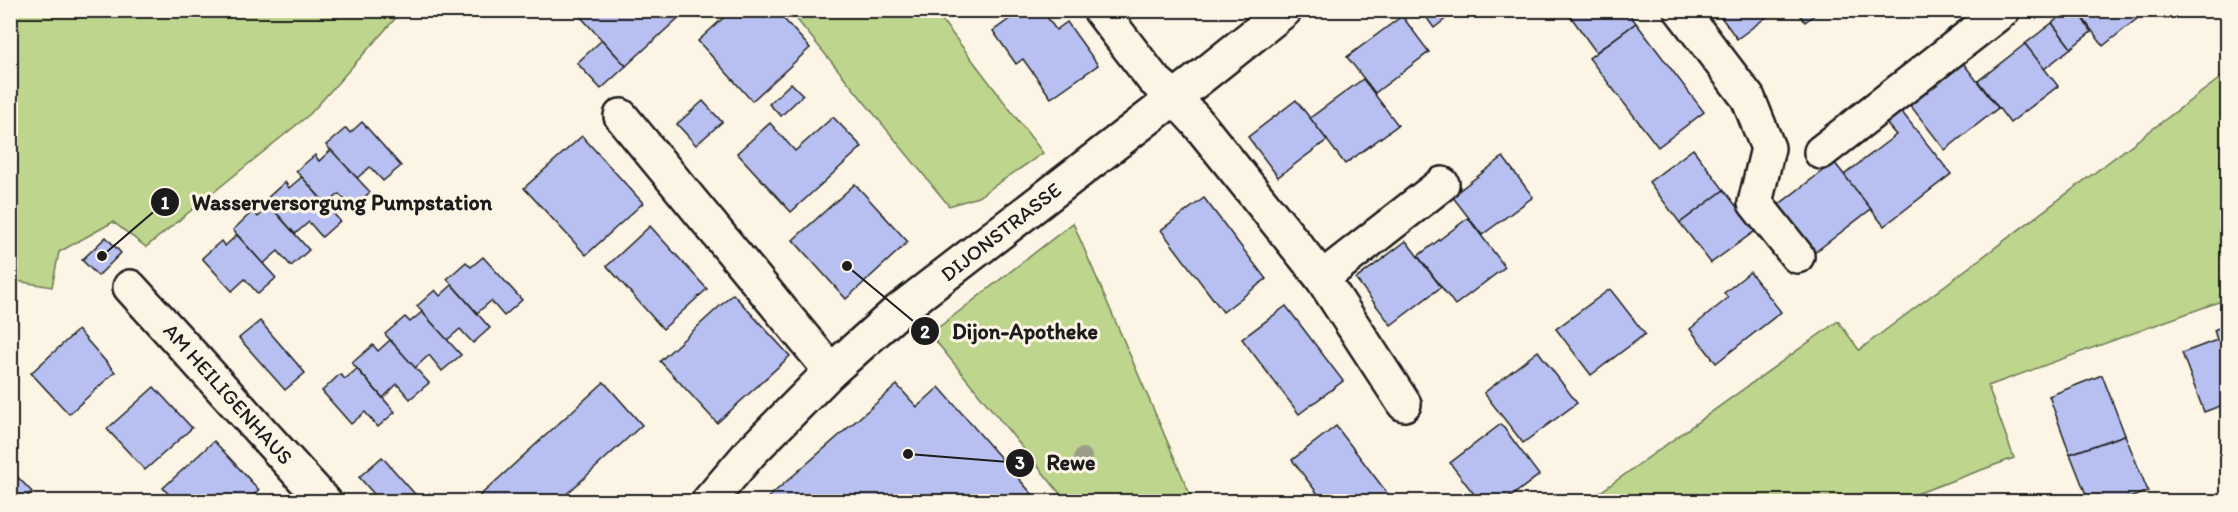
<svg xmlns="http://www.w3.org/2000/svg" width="2238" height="512" font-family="Itim,sans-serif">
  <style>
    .green { fill: #bdd58c; stroke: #6c7854; stroke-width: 1.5 }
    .building { fill: #b7c0f1; stroke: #1c1c1c; stroke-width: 1.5 }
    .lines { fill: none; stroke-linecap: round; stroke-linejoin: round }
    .minor-casing { stroke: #1c1c1c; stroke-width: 38 }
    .minor { stroke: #fcf5e5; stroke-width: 33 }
    .tree { fill: #9b9c89 }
    .labels { text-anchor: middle; stroke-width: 6; stroke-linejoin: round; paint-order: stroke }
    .street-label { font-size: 21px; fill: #1c1c1c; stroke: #fcf5e5 }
    .leader { fill: none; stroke: #1c1c1c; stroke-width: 2 }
    .callout-dot { fill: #1c1c1c; stroke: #fcf5e5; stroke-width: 2 }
    .mark-label { font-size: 18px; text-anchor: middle; font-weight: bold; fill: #fff }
    .callout-label { font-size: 22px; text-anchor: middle; font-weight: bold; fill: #1c1c1c; stroke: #fcf5e5; stroke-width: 6; stroke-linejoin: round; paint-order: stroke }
  </style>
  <rect width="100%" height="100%" fill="#fcf5e5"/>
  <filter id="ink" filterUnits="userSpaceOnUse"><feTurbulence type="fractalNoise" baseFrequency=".0167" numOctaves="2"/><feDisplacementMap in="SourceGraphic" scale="12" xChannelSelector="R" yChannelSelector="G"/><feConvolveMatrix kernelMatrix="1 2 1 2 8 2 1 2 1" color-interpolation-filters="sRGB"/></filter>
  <g filter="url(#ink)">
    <!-- green -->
    <g class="green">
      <path d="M10,11L11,10L402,11L310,114L146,247L113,222L59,252L52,287L11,280Z"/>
      <path d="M790,11H935L1043,153L978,197L949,206Z"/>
      <path d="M2227,73V299L1988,386L2014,458L1897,501H1588L1838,321L1859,350Z"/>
      <path d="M1073,223L1193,501H1066L930,334Z"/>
    </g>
    <!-- building -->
    <g class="building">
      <path d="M582,10H687L626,66L578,14Z"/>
      <path d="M732,10H776L810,48L752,101L698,41Z"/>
      <path d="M1022,10H1042L1056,30L1067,22L1098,65L1051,98L1023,59L1016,64L993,31Z"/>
      <path d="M1421,10H1457L1434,28Z"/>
      <path d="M1566,10H1626L1636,23L1596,52Z"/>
      <path d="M1716,10H1776L1737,39Z"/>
      <path d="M1797,10H1821L1805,22Z"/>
      <path d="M2069,10H2077L2091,32L2071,48L2052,23Z"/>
      <path d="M2077,10H2148L2103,46Z"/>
      <path d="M1402,16L1429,52L1375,93L1347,57Z"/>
      <path d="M1636,23L1704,112L1658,147L1589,58Z"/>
      <path d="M2052,23L2071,48L2044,69L2025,44Z"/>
      <path d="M602,40L626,66L601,89L577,63Z"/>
      <path d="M2025,44L2058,86L2010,123L1978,81Z"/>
      <path d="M1963,63L1998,108L1945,150L1910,105Z"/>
      <path d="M1363,79L1398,125L1345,164L1310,118Z"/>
      <path d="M791,83L803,95L781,116L769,104Z"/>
      <path d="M1296,100L1327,140L1278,177L1248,137Z"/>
      <path d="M703,101L722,122L696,145L677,124Z"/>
      <path d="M1901,111L1951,174L1884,226L1844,175L1896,135L1886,123Z"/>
      <path d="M833,117L862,147L791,212L737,153L770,123L795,151Z"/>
      <path d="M362,122L401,166L383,181L370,167L357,178L326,145L346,128L350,133Z"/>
      <path d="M582,136L643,203L586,255L524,188Z"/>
      <path d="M1693,149L1724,190L1680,223L1649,182Z"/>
      <path d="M331,150L370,192L353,208L339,194L327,205L296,171L315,155L319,161Z"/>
      <path d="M1503,157L1533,197L1482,235L1452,196Z"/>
      <path d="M1834,162L1871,209L1814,253L1777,206Z"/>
      <path d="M302,177L340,221L322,237L309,222L295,234L265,200L285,182L289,188Z"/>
      <path d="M855,184L908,242L846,299L793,240Z"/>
      <path d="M1724,190L1755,231L1711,263L1680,223Z"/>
      <path d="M1204,198L1266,279L1223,312L1161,230Z"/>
      <path d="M270,206L309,250L291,266L278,251L263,264L233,230L253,211L258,217Z"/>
      <path d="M1468,218L1505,267L1455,305L1418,256Z"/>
      <path d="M650,226L707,289L663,329L607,266Z"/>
      <path d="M237,235L276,278L258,294L245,279L232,291L202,258L221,241L225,246Z"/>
      <path d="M106,237L121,253L98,276L82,260Z"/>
      <path d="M1406,241L1441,287L1391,325L1356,279Z"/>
      <path d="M483,257L522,300L504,316L491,301L477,313L447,279L466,262L471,267Z"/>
      <path d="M1750,272L1781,312L1716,363L1690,329L1728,298L1724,293Z"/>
      <path d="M452,285L490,328L473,343L460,329L447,340L417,306L435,290L440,296Z"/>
      <path d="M1610,289L1645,334L1591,375L1556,329Z"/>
      <path d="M733,294L790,356L717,423L660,361Z"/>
      <path d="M1286,306L1343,381L1299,414L1242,339Z"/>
      <path d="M422,312L461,355L442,371L429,355L415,368L385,334L405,317L410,322Z"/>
      <path d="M260,321L305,373L285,390L239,338Z"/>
      <path d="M2228,324V403L2204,412L2182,353L2217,340L2214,330Z"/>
      <path d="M78,330L115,372L69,414L31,373Z"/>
      <path d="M390,340L429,383L410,399L397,384L383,398L352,363L373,345L378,351Z"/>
      <path d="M1538,351L1577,403L1523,443L1484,393Z"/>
      <path d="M357,369L395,412L378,427L365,412L351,424L322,391L340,374L345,379Z"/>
      <path d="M2102,375L2125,435L2070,454L2049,396Z"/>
      <path d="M604,382L642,425L558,502H473Z"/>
      <path d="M897,385L917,407L939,387L1039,502H763Z"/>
      <path d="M154,387L192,428L145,470L107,429Z"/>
      <path d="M1501,424L1539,475L1504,502H1480L1450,463Z"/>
      <path d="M1336,426L1394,502H1324L1292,460Z"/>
      <path d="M2125,435L2148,491L2119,502H2089L2070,454Z"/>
      <path d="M214,441L259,490L246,502H176L163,488Z"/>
      <path d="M382,457L422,502H381L359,477Z"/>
      <path d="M10,469L32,492L21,502H10Z"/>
    </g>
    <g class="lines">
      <defs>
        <g id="minor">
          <path d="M1100,10L1153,79L1175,98L1197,122L1322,278L1404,404"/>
          <path d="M1681,10L1748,98L1768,148L1755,203L1797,256"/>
          <path d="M621,116L831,371"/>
          <path d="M1821,152L2003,10"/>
          <path d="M1322,278L1442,184"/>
          <path d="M130,287L325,502"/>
          <path d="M708,502L750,453L831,371L897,312L1200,78L1285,10"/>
        </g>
      </defs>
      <!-- minor casing -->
      <use href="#minor" class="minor-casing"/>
      <!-- minor -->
      <use href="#minor" class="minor"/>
    </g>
    <!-- trees -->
    <circle class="tree" cx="1083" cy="457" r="9"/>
  </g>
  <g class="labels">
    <!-- street labels -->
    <g class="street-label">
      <text transform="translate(1001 232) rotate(-38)" y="7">DIJONSTRASSE</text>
      <text transform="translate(228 394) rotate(48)" y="7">AM HEILIGENHAUS</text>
    </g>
  </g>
  <!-- callouts -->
  <path class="leader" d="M102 256L165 202M847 266L925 331M908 454L1020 463"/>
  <g class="callout-dot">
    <circle cx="102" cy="256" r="6"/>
    <circle cx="847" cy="266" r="6"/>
    <circle cx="908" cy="454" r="6"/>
    <circle cx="165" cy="202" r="15"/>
    <circle cx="925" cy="331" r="15"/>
    <circle cx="1020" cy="463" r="15"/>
  </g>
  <g class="mark-label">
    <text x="165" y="209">1</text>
    <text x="925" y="338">2</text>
    <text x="1020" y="469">3</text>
  </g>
  <g class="callout-label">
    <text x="342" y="210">Wasserversorgung Pumpstation</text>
    <text x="1025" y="339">Dijon-Apotheke</text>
    <text x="1071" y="470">Rewe</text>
  </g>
  <!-- margin -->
  <rect width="2238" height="512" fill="none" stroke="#fcf5e5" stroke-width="36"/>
  <rect x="18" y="18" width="2202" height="476" fill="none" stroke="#1c1c1c" stroke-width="2" filter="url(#ink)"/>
</svg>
